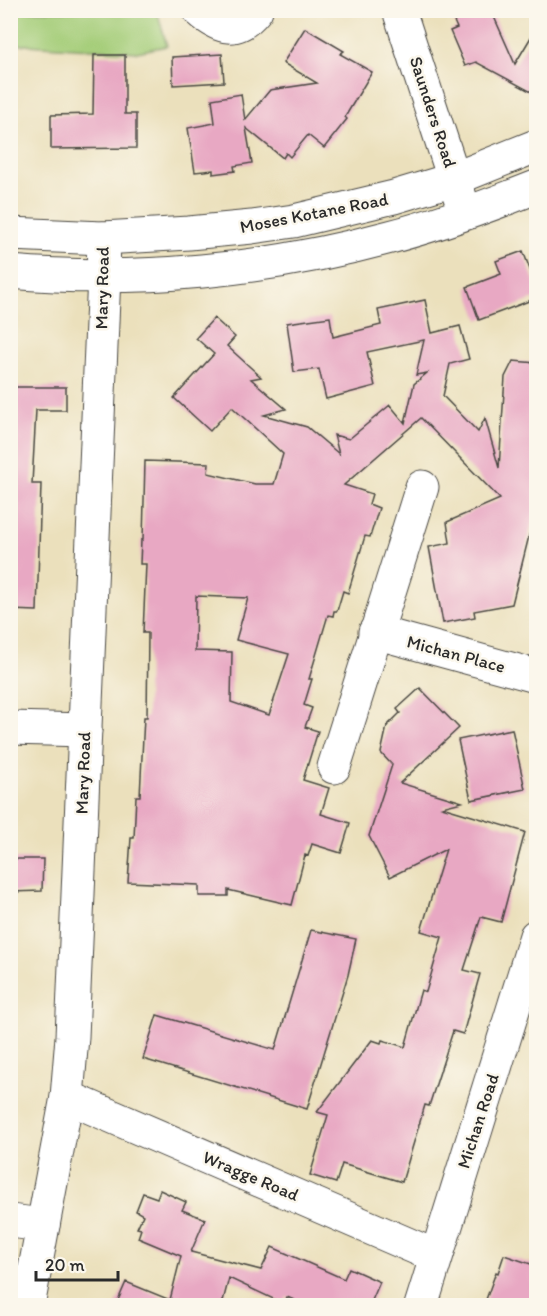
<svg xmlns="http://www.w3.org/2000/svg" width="547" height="1316" font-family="Itim,sans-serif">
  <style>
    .green { fill: #a5cd79; stroke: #687c52; stroke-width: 1.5 }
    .building { fill: #e8a8c3; fill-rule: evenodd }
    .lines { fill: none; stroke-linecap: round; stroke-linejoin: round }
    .minor-casing { stroke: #484641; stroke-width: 35 }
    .minor { stroke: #fff; stroke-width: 33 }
    .labels { text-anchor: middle; stroke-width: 5; stroke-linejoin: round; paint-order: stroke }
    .street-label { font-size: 18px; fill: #2b2b2b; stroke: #fbf7ec }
  </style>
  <rect width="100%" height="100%" fill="#fbf7ec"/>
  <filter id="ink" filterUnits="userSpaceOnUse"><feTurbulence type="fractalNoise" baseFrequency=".0167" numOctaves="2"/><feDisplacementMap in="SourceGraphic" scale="12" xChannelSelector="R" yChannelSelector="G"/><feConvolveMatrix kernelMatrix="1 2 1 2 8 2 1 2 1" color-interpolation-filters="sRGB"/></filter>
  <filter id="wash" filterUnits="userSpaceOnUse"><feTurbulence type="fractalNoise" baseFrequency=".008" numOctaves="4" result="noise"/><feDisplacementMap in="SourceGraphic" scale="24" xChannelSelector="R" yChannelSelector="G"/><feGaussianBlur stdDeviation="1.35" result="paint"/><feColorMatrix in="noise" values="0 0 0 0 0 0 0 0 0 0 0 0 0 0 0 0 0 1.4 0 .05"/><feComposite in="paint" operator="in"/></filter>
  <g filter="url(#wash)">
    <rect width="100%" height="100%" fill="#ebe0bc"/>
    <!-- green -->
    <path class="green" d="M10,11H157L167,46L137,52L11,44Z"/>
    <g id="blocks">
      <!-- building -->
      <g class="building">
        <path d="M449,10H491L515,64L537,27V95L476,62L465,66L450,31L457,28Z"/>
        <path d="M305,28L344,51L340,54L372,72L345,117L347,119L324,148L308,135L290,157L286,153L283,158L246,128L252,163L234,166L235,171L213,174V170L195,172L188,128L215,123L212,99L241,94L245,120L270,90L317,83L283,63Z"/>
        <path d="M222,54L224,82L173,85L172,57Z"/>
        <path d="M94,55H125V114H136V148L51,149V115L93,114Z"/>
        <path d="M523,251L537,288V298L479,320L467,287L501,274L496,261Z"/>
        <path d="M425,300L432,333L460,326L469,359L450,364L443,396L478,432L485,418L499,468L505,377L513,361L537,363V504L512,604L474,611L475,617L443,623L429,547L450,543L447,522L500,499L421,418L344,485L372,494L369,504L379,508L370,537L365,536L348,593L343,591L337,611H334L333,616L328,615L309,679H312L304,705L312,708L305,727L318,731L303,780L329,788L321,814L350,823L341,853L312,844L308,856L305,855L292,905L228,890V896H199V885L128,882L131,838H134L136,796H140L144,717H147L148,633H143L146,564H140L141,540H143L145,461L209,463L208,473L255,484H274L283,454L232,407L210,431L174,398L214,354L196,338L214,318L235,337L227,346L261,377L251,379L286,409L264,415L307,427L339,454L334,435L349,439L390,405L405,423L414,384L427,373L416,375L424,340L367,352L375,386L326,399L319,369L294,372L287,323L330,317L333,337L381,325L378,310ZM196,596L248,598L236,640L289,654L269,715L231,702L232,652L195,651Z"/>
        <path d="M10,387H66V410H36L32,484H41L37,611L10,610Z"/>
        <path d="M420,688L459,728L400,783L462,802L442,807L525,832L501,922L481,917L464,970L480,974L463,1034L453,1031L429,1106L425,1105L402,1182L342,1164L336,1183L310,1175L328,1115L317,1112L372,1040L381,1043L382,1040L405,1047L421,990L426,992L442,937L421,931L446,849L390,877L369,836L392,765L381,753L387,726L400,713L397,709Z"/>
        <path d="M512,729L525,789L471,800L458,740Z"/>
        <path d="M10,859H43L42,891L10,892Z"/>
        <path d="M311,930L356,939L348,975L307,1109L143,1059L157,1015L275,1050Z"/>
        <path d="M160,1190L186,1202L182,1210L205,1219L191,1252L261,1270L272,1247L344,1279L349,1268L380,1282L370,1305H306L287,1297L284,1304L229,1278L222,1305H116L126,1282L170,1300L181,1256L138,1238L141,1229L137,1228L143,1215L136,1211L143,1193L157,1198Z"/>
        <path d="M504,1255L537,1266V1305H484L496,1272L498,1273Z"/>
      </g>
    </g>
  </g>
  <g filter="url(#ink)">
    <use href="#blocks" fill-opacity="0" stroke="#484641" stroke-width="1.5"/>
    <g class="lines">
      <defs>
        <g id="minor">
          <path d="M199,10C220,29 237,34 256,10"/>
          <path d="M399,10L461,200"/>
          <path d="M10,234L103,238L189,233L252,227L294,221L394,197L454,179L536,146"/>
          <path d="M10,272C137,283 268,270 390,237C440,224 488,206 536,187"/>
          <path d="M375,632L536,676"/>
          <path d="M10,728L85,730"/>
          <path d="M334,767L422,487"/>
          <path d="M67,1097L435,1256"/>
          <path d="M10,1221L43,1225"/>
          <path d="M28,1306L67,1097L72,1037L104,275L103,238"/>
          <path d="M421,1306L536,936"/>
        </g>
      </defs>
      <!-- minor casing -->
      <use href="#minor" class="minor-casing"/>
      <!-- minor -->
      <use href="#minor" class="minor"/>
    </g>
  </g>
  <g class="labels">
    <!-- street labels -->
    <g class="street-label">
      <text transform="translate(433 112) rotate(72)" y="6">Saunders Road</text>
      <text transform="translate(314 213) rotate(-11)" y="6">Moses Kotane Road</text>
      <text transform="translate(102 288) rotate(-89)" y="6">Mary Road</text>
      <text transform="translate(456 654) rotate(15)" y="6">Michan Place</text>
      <text transform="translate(83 773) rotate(-88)" y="6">Mary Road</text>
      <text transform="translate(478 1121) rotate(-72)" y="6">Michan Road</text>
      <text transform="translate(251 1176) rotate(23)" y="6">Wragge Road</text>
    </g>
  </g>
  <!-- margin -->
  <rect width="547" height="1316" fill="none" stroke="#fbf7ec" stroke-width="36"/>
  <!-- scale -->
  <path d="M36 1271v9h82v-9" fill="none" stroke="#2b2b2b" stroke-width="3"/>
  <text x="45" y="1271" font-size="18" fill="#2b2b2b" stroke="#fbf7ec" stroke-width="4.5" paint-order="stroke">20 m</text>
</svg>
